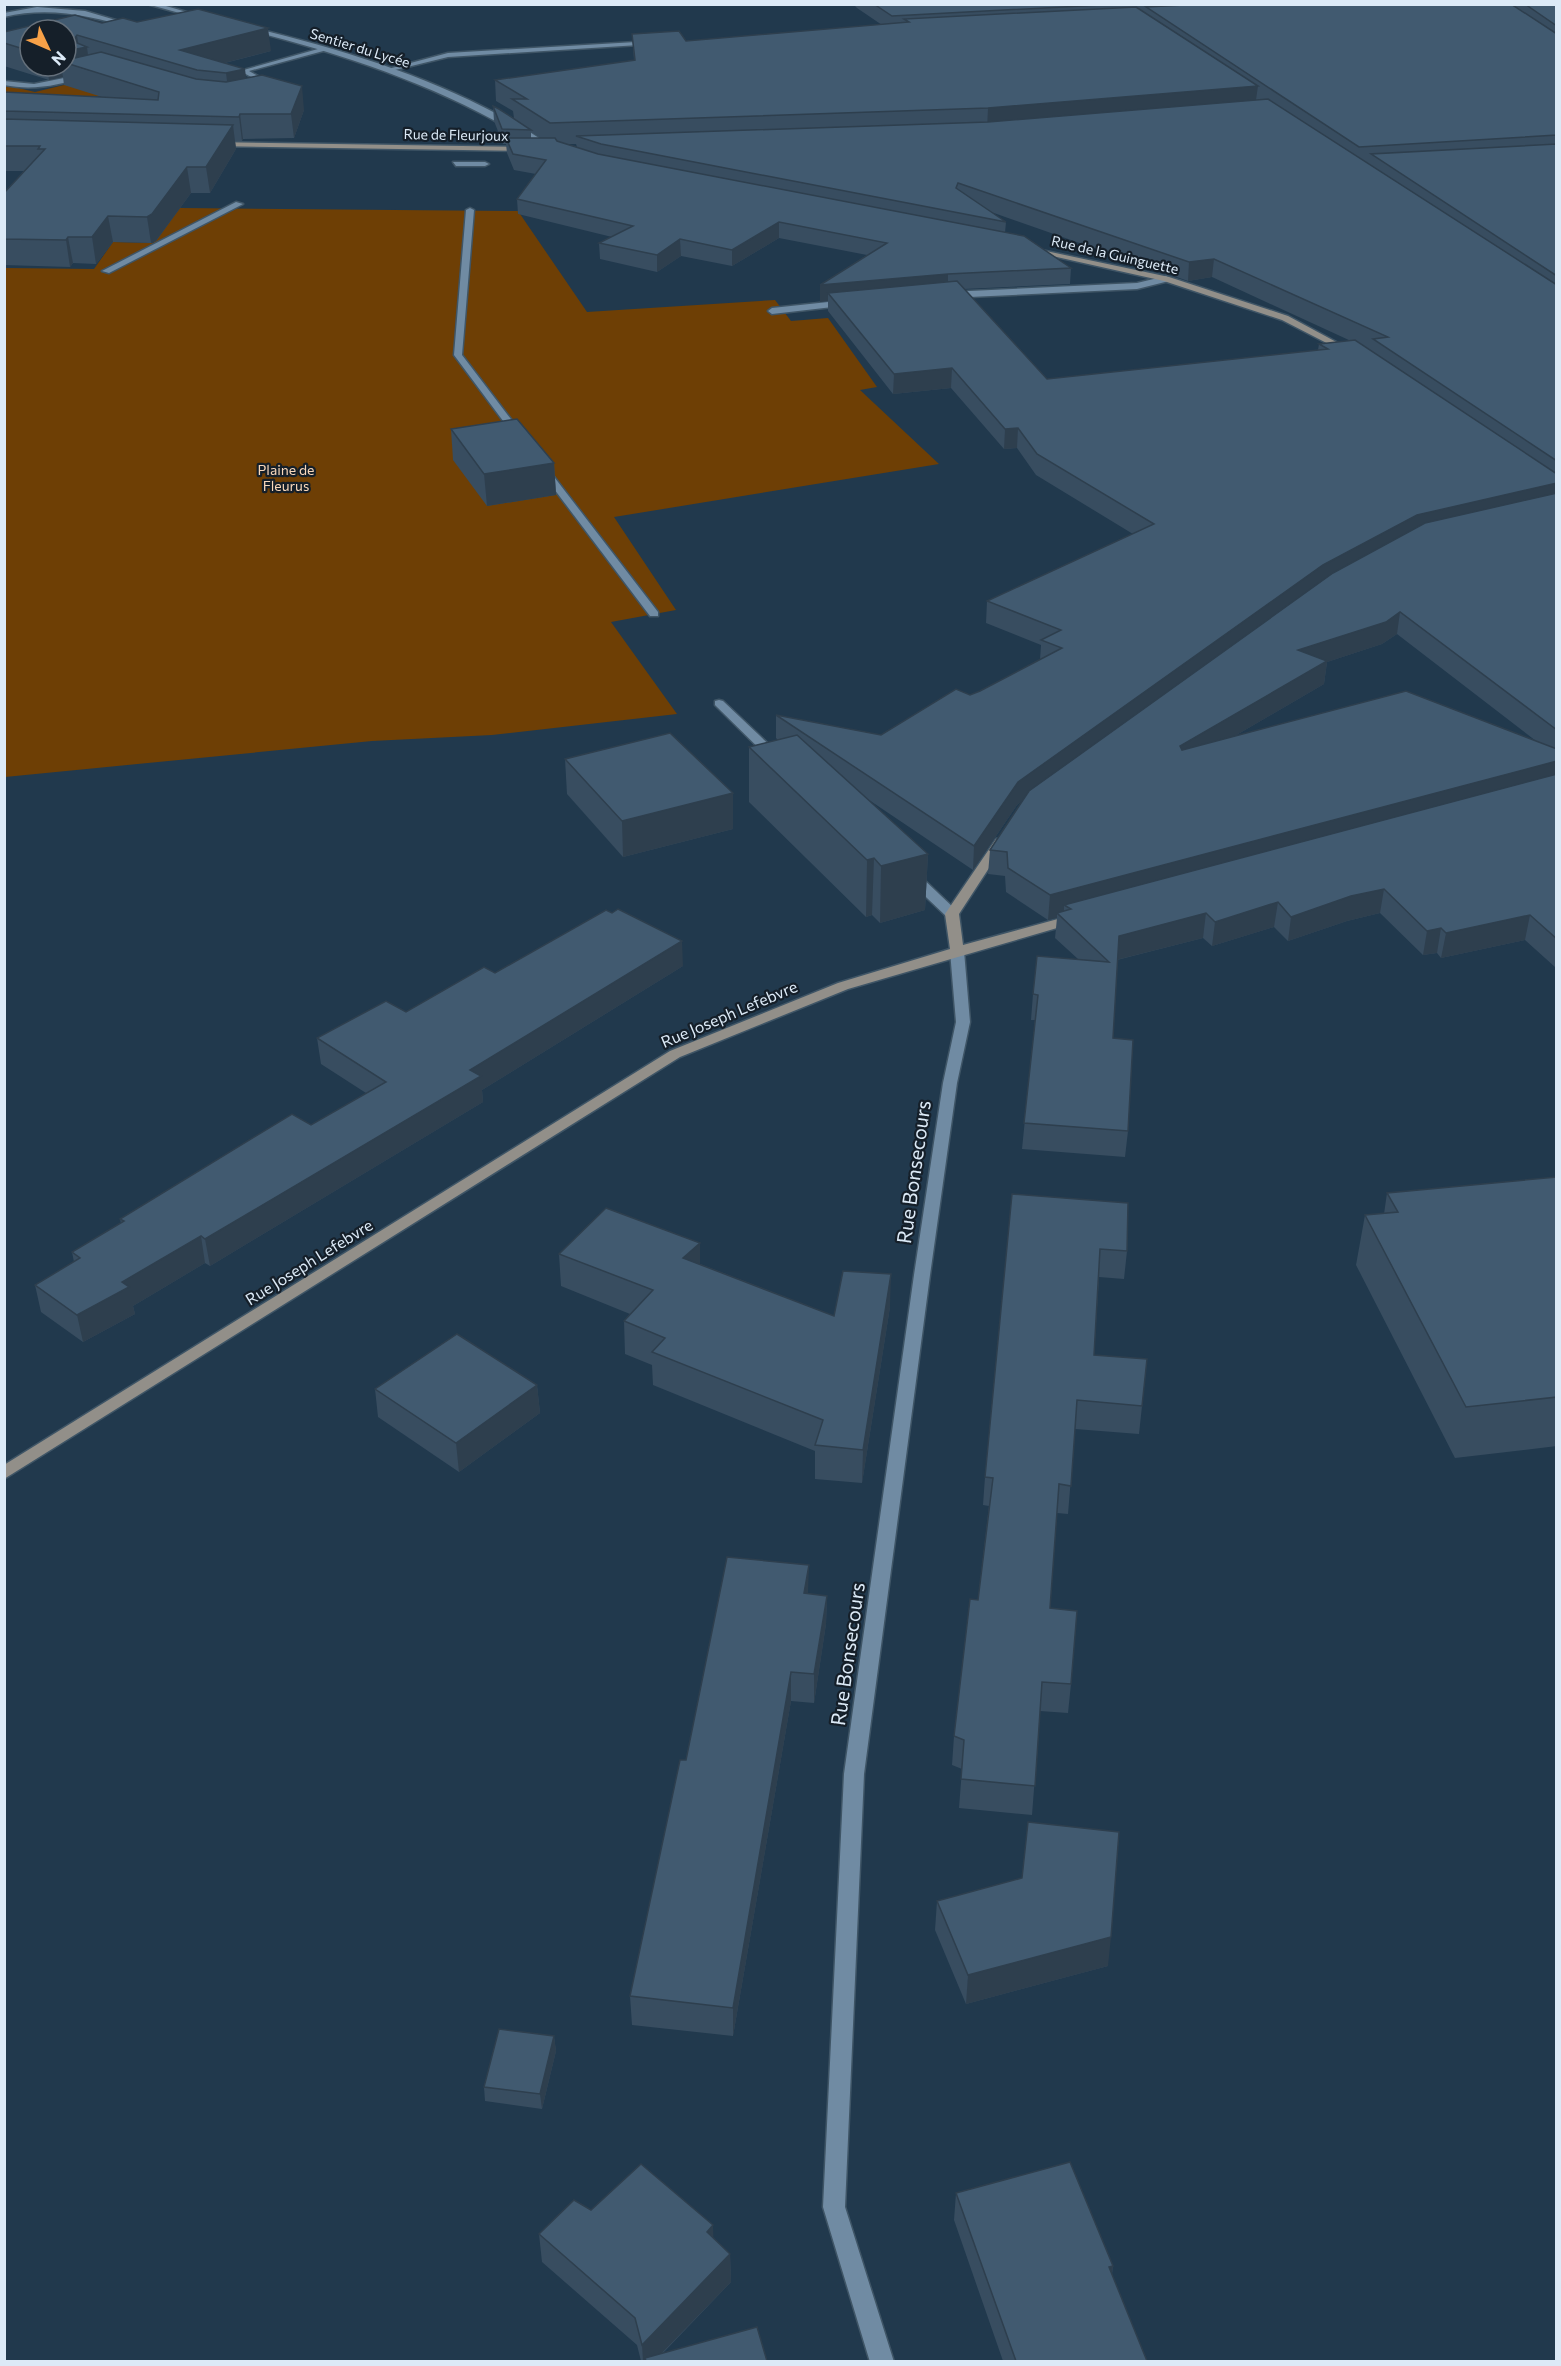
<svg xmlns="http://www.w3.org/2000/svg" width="1561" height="2366" font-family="Commissioner,sans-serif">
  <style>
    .green { fill: #6e3f05 }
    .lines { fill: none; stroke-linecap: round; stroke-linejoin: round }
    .lane-casing { stroke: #3f5566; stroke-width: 3 }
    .street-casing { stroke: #3f5566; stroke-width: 3 }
    .secondary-casing { stroke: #3f5566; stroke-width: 3 }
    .lane { fill: #708ba3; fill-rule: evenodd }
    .street { fill: #708ba3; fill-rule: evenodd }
    .secondary { fill: #928f89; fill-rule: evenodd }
    .wall { fill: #384d60; fill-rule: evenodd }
    .shaded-wall { fill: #2e3f4e }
    .building { fill: #415a70; stroke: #2e3f4e; stroke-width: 1.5 }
    .labels { text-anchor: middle; stroke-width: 4.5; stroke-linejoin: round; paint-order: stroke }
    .far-street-label { font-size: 14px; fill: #dceaf7; stroke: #151f29 }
    .far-park-label { font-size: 14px; fill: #f9d8bb; stroke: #151f29 }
    .street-label { font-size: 16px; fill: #dceaf7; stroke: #151f29 }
    .near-street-label { font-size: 20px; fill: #dceaf7; stroke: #151f29 }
  </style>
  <rect width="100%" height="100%" fill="#21394d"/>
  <!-- green -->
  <g class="green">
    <path d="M93,78L162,96H5V85L35,92Z"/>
    <path d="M180,208L518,211L587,312L775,300L791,321L828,318L877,387L860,390L939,464L614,517L676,610L611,622L677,714L492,735L372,741L5,777V268L94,269L113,242L153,243Z"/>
  </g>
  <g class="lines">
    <defs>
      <g id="lane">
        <path d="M37,7L85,11L136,26L133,28C89,16 50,6 4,17V13Z"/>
        <path d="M653,41L655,44L448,57L391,71L388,69L448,53Z"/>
        <path d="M325,47L327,50L249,71L274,85V87H270L240,71Z"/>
        <path d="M84,74L86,77C59,85 33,91 4,85V81L34,84Z"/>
        <path d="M453,162H485L489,164L485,166H456Z"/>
        <path d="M236,202L243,204L109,273L102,271Z"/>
        <path d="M470,208L474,210L462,355L523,435L518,438L515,437L454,355L466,210Z"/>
        <path d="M542,469H548L658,612V616H650L542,473Z"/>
      </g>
      <g id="street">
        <path d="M147,4H159L204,17L201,19Z"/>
        <path d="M250,27C336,48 421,73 499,115C517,125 538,135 553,149L546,151C454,91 354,57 248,30Z"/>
        <path d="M1166,276L1170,279L1169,281L1137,289L948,298L944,295L948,292L1137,283Z"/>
        <path d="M847,300L851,303L850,305L772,314L768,311L772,308Z"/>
        <path d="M719,700L723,701L779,754V760H771L715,705V701Z"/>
        <path d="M913,873L918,874L957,911L959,914L957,917H947L908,880L907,877Z"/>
        <path d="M957,947L964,951L970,1022L957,1083L930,1275L864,1774L845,2207L894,2362H870L823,2207L844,1774L914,1275L943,1083L956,1022L950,951Z"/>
      </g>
      <g id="secondary">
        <path d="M212,142L527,147L531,149L527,151L215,146Z"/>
        <path d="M1027,247L1169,277L1288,316L1353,351L1346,353L1282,320L1164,281L1030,251H1027Z"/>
        <path d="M1000,838L1006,842L959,914L963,945L1076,914L1081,915L1083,918L1081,921L848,989L680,1057L4,1479V1465L670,1051L838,983L950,949L945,914L996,839Z"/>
      </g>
    </defs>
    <!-- lane casing -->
    <use href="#lane" class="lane-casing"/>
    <!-- street casing -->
    <use href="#street" class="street-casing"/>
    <!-- secondary casing -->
    <use href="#secondary" class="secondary-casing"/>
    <!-- lane -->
    <use href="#lane" class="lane"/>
    <!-- street -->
    <use href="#street" class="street"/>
    <!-- secondary -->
    <use href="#secondary" class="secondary"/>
  </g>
  <!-- wall -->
  <g class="wall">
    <path d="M853,4H1557V966L1555,967L1525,940L1441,958L1437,953L1423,955L1380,913L1347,921L1288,941L1274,927L1212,946L1203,938L1117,960L1113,1038L1128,1131L1125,1157L1022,1149L1035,1020H1031L1033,994L1078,959L1055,938L1057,918L1048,920L1006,892L1005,876L988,874L990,850L1022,801L1017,805L973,870L869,800L928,854L925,910L880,923L872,915L866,917L749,802V747L778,740L776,738V715L881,735L980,691L1040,660L1041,645L986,623L987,601L1133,534L1036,475L1017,448L1004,449L951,388L893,394L828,311V301L820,302V285L867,255L779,238L732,266L681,256L657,272L600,259L599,243L612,237L518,214L517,199L536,174L514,170L507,153L506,144H503L494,121L493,106L514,118L513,111L496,101L495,80L634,60L632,34L686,41L882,25L857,8ZM531,132L535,134L541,138H531ZM566,144H576L577,147ZM991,212L1188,281L1212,277L1351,341L1319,344L1318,350L1047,379L964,289L1070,284L1071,268L1005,233L1006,222ZM1397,634L1536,741L1233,737L1324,684L1327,662L1382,644Z"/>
    <path d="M137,22L271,51L225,63L246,78L304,110L294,138L243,139L242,141H235L236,149L210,193H191L156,241L151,243L113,242L96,264L73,263L70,267L4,265V193L24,171H4V92L102,97L64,85L63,77L49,80L4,66V32L102,23ZM30,30H66V66H30Z"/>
    <path d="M451,429L554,463L556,495L487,506L453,460Z"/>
    <path d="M565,759L733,793V829L623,857L567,794Z"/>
    <path d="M683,966L482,1090L483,1102L210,1266L205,1263L133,1306L135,1314L83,1342L41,1312L35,1285L74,1262L72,1252L121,1223L120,1219L311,1125L366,1093L321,1064L317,1038L406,1012L495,973Z"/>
    <path d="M1557,1177V1446L1455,1458L1356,1265L1365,1215L1384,1214L1387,1193Z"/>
    <path d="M1012,1194L1127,1251L1124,1279L1099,1277L1094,1355L1142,1406L1139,1434L1075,1429L1068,1514L1057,1513L1050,1608L1071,1684L1068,1713L1040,1711L1032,1815L959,1808L962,1769L952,1765L954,1736L978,1600L989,1506L983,1505L985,1477Z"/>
    <path d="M700,1243V1264L834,1316L890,1307L862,1483L815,1479V1451L653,1385L652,1365L625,1354L624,1321L630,1314L561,1286L559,1254Z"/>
    <path d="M537,1385L540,1413L459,1472L378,1417L375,1389Z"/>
    <path d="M808,1594L827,1596L826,1624L814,1703L791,1701L733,2036L632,2025L630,1996L686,1760Z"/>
    <path d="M1022,1878L1108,1966L966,2004L935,1930L937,1901Z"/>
    <path d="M554,2036L556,2051L542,2109L485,2101L484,2087Z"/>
    <path d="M956,2193L1113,2266L1112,2275L1147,2361H1003L954,2220Z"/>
    <path d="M591,2210L713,2238L730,2254L731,2282L663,2353L767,2361H641L637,2345L542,2262L539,2234Z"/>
  </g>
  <!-- shaded-wall -->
  <g class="shaded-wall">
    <path d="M268,28L271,51L197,70L180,50Z"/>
    <path d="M77,35L79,49L87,47L90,71L66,63V51L72,41Z"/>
    <path d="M47,66H61L63,77L49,80Z"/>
    <path d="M245,69L248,94L229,98L226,73Z"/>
    <path d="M302,86L304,110L294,138L291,114Z"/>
    <path d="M1258,86L1255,107L987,130L988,108Z"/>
    <path d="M240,114L243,139L242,141L239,117Z"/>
    <path d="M233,125L236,149L210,193L206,167Z"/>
    <path d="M187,167L191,193L156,241L151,243L147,217Z"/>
    <path d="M108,216L113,242L96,264L92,237Z"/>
    <path d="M779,222V238L732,266V250Z"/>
    <path d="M68,237L73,263L70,267L66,240Z"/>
    <path d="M680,239L681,256L657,272V255Z"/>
    <path d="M1214,259L1212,277L1188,281L1189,262Z"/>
    <path d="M948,274V290L828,293V301L820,302V285Z"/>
    <path d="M952,368L951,388L893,394L894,374Z"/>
    <path d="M1018,428L1017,448L1004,449L1005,429Z"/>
    <path d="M554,463L556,495L487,506L484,474Z"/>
    <path d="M1557,483V498L1320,587L1017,805L973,870L974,846L1018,782L1323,565L1417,515Z"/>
    <path d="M1400,612L1397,634L1382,644L1327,662L1324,684L1178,769L1180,746L1298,650Z"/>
    <path d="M1557,761V779L1071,909L1064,905V916L1057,913V918L1048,920L1050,895Z"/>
    <path d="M733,793V829L623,857L622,821Z"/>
    <path d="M928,854L925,910L880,923L881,866Z"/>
    <path d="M874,858L872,915L866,917L867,860Z"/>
    <path d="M1384,889L1380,913L1347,921L1288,941L1291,917L1351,896Z"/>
    <path d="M1278,902L1274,927L1212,946L1215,922Z"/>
    <path d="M1206,913L1203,938L1116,960L1119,936Z"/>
    <path d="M1530,915L1525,940L1441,958L1446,933Z"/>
    <path d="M1441,928L1437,953L1423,955L1427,931Z"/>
    <path d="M682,941L683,966L482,1090L483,1102L210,1266L205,1239L470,1070Z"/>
    <path d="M201,1236L205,1263L133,1306L135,1314L83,1342L77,1315L122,1282Z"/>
    <path d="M700,1243V1276L683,1258Z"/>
    <path d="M891,1274L890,1307L862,1483L863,1450Z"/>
    <path d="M537,1385L540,1413L459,1472L456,1443Z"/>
    <path d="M809,1565L808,1593L803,1621L804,1593Z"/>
    <path d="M827,1596L826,1624L814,1703V1674Z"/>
    <path d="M791,1672V1701L733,2036V2008Z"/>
    <path d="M1111,1937L1108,1966L966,2004L968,1975Z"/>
    <path d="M554,2036L556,2051L542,2109L540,2094Z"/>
    <path d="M713,2225L714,2253L707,2232Z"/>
    <path d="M730,2254L731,2282L654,2361L645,2358V2361H643L642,2345Z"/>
    <path d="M1113,2266L1109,2293V2267Z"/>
  </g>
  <!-- building -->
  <g class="building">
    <path d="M874,4H1120L892,16Z"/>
    <path d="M1204,4H1511L1557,34V135L1359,147L1146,7Z"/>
    <path d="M1525,4H1557V26Z"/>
    <path d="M1136,7L1258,86L988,108L550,123L512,99H527L495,80L635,60L632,34L679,31L686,41L909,22L904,19Z"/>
    <path d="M198,9L268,28L180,50L245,69L226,73L197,70L77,35L72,41L87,47L66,51V30H30V51L4,43V32L75,15L102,23L123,18L137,22Z"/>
    <path d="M101,52L196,79L226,82L262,75L302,86L291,114H240L239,117L4,111V92L158,100L159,92L66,63V60Z"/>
    <path d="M1268,99L1557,285V461L1373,339L1388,337L1214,259L1189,262L958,183L956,188L1006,222L601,144L576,136L988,122Z"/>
    <path d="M493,106L499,109L531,130L502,129Z"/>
    <path d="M4,119L233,125L206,167H187L152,214L147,217L108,216L92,237H68L66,240L4,239V193L45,149H38L40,146H4Z"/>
    <path d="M506,138H555L557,141L598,154L1024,236L1071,268L948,274L820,285L887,243L779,222L732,250L680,239L657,255L599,243L633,226L517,199L546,160L513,154Z"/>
    <path d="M1557,144V276L1371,154Z"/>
    <path d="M957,281L1047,379L1328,349L1319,344L1355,340L1557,474V483L1417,515L1323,565L1018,782L974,846L776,715L881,735L956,689L970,695L980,691L1062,648L1041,640L1061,630L987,601L1154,524L1037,454L1018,428L1005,429L952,368L894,374L828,293Z"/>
    <path d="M517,419L554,463L484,474L451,429Z"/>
    <path d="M1557,493V730L1400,612L1386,622L1298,650L1327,661L1180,746L1182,750L1406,691L1557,749V761L1050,895L1008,868L1007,852L990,850L1029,791L1333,573L1425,523Z"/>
    <path d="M670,733L733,793L622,821L565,759Z"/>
    <path d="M797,735L928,854L881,866L874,858L867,860L749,747Z"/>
    <path d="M1557,774V939L1530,915L1446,933L1441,928L1427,931L1384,889L1351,896L1291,917L1278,902L1215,922L1206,913L1119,936L1113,1038L1133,1040L1128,1131L1024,1123L1038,995L1033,994L1037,956L1109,962L1057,913L1071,909L1064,905Z"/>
    <path d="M618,909L682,941L470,1070L481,1076L205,1239L201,1236L122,1282L129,1287L77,1315L35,1285L80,1258L72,1252L124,1221L120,1219L292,1114L311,1125L386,1082L317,1038L386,1001L406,1012L484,967L495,973L606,910L612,913Z"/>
    <path d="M1557,1177V1397L1466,1407L1365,1215L1398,1212L1387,1193Z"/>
    <path d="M1012,1194L1128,1203L1127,1251L1100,1249L1094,1355L1147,1359L1142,1406L1077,1400L1071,1486L1059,1484L1050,1608L1077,1611L1071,1684L1042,1682L1035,1786L961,1779L964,1740L954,1736L970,1599L978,1600L993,1478L985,1477Z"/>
    <path d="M606,1208L700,1243L683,1258L834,1316L843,1271L891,1274L863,1450L815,1445L823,1420L652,1352L665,1338L624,1321L653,1290L559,1254Z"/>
    <path d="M457,1334L537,1385L456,1443L375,1389Z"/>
    <path d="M727,1557L809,1565L804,1593L827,1596L814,1674L791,1672L733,2008L630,1996L680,1760H686Z"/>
    <path d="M1028,1822L1119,1832L1111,1937L968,1975L937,1901L1022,1878Z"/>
    <path d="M499,2029L554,2036L540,2094L484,2087Z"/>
    <path d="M1070,2162L1113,2266L1109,2267L1147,2361H1016L956,2193Z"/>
    <path d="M641,2164L713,2225L707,2232L730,2254L642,2345L635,2318L539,2234L574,2200L591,2210Z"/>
    <path d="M757,2327L767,2361H646L645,2358Z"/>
  </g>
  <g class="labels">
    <!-- far-street labels -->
    <g class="far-street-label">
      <text transform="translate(360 48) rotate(17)" y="5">Sentier du Lycée</text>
      <text transform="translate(456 135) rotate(1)" y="5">Rue de Fleurjoux</text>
      <text transform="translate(1115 255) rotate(13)" y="5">Rue de la Guinguette</text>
    </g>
    <!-- far-park labels -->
    <g class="far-park-label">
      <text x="286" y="475">Plaine de<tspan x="286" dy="16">Fleurus</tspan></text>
    </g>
    <!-- street labels -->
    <g class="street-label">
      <text transform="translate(729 1014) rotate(-23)" y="6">Rue Joseph Lefebvre</text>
      <text transform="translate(309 1262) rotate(-32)" y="6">Rue Joseph Lefebvre</text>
    </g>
    <!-- near-street labels -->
    <g class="near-street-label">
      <text transform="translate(914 1172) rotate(-82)" y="7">Rue Bonsecours</text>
      <text transform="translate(848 1654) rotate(-82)" y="7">Rue Bonsecours</text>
    </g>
  </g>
  <!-- border -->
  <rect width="1561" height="2366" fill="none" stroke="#dceaf7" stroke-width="12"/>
  <!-- north arrow -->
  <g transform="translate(48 48) rotate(134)"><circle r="28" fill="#151f29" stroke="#65707b" stroke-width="1.5"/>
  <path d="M0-4.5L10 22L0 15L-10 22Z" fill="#f7a148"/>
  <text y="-9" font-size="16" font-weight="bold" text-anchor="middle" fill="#dceaf7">N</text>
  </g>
</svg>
